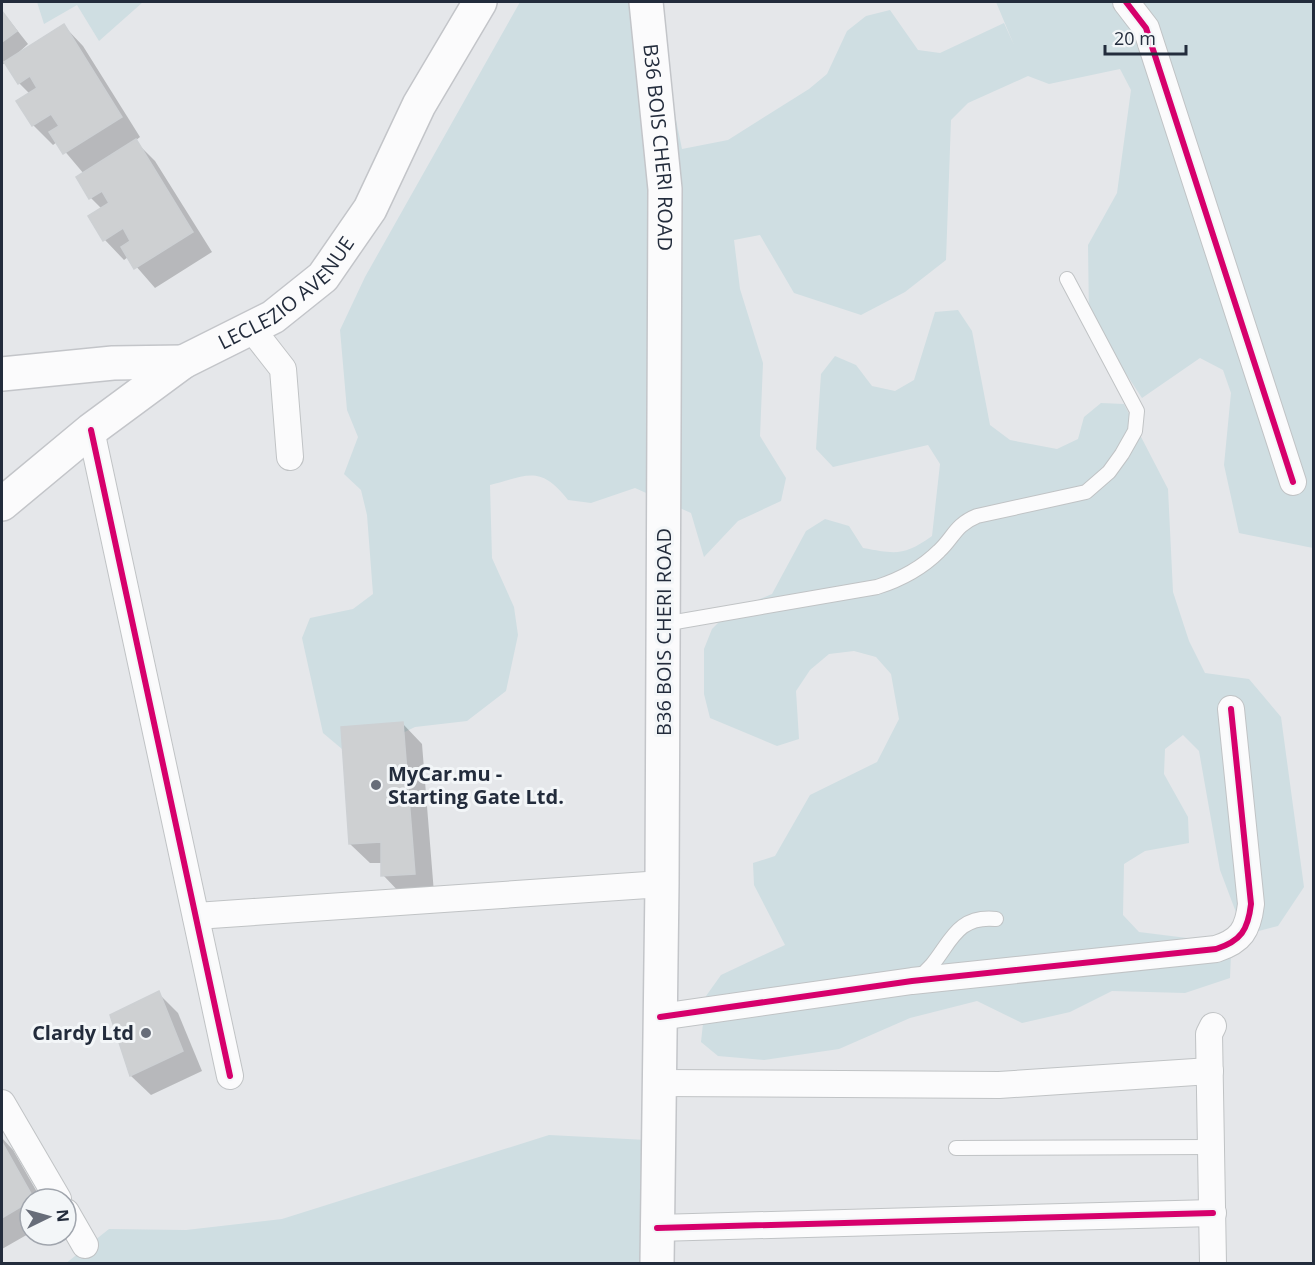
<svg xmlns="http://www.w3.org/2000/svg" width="1315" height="1265" font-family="'Open Sans',sans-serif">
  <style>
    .green { fill: #cfdee2 }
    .shadow { fill: #0003 }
    .building { fill: #ced0d2; stroke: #cdd0d3; stroke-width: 1.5 }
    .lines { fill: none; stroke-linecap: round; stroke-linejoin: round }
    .lane-casing { stroke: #c0c3c5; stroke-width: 16 }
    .street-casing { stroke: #c0c3c5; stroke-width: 28 }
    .secondary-casing { stroke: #c3c5c9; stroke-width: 36 }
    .lane { stroke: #fbfbfc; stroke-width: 14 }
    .street { stroke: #fbfbfc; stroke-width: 26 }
    .secondary { stroke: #fbfbfc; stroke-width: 33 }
    .cycleway-casing { stroke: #f3f6f8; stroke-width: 10 }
    .cycleway { stroke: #d6006c; stroke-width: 6 }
    .poi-dot { fill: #676d79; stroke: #f3f6f8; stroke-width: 2 }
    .labels { text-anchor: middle; stroke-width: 6; stroke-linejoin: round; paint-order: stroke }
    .street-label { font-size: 20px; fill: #232c3c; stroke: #f3f6f8 }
    .poi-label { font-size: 20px; font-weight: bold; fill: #232c3c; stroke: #f3f6f8; text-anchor: start }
  </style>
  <rect width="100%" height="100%" fill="#e5e7ea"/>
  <!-- green -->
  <g class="green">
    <path d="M37,2H143L99,41L77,5L44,24Z"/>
    <path d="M520,2H649L653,8L682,149L728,140L809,89L827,74L847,31L866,16L890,10L918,50L940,53L1004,23L1014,45L996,2H1313V548L1239,533L1224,465L1231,393L1223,370L1200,358L1142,398L1089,318L1088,245L1117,193L1131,90L1120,69L1049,84L1028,76L968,103L951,120L946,260L905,292L861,315L794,293L760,235L734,240L740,289L763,363L760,436L786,478L781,501L738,521L704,557L691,513L635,488L591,503L568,500C540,465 529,475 490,485L492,558L514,607L518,635L506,691L467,721L415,727L367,750L342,749L323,733L302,638L310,618L353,609L373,594L367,515L361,490L344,474L358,437L347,410L340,330L365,277Z"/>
    <path d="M958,310L972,331L990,425L1010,440L1057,449L1078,439L1084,417L1101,403L1124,404L1168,489L1173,592L1189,641L1205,673L1249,679L1281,717L1304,887L1278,926L1255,932L1237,915L1220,870L1199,751L1183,735L1165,749L1164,774L1188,817L1189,843L1145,851L1124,864L1123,915L1139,932L1211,941L1231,953L1230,978L1185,993L1112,991L1070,1012L1022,1023L977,1001L910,1018L839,1049L764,1060L718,1056L701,1042L706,996L721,975L785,945L754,885L753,863L775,856L810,795L877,762L899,719L891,674L876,657L854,651L829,654L810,670L796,691L799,739L777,746L710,718L704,694V649L712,629L729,612L772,594L806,531L825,519L849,526L863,548C896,554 904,556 932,536L940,464L928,445L833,467L816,449L821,374L835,356L856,365L872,386L895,391L914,380L935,312Z"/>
    <path d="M549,1135L647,1140V1263L65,1264L109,1229L186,1230L282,1219Z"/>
  </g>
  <!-- shadow -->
  <g class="shadow">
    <path d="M2,11L28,44L18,53L19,54L64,26L83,46L140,137L135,141L155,161L212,252L155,288L128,257L124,260L105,240L102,209L91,198L78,178L84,174L57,142L53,145L33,125L30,94L19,83L6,62L2,65Z"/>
    <path d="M403,724L422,744L434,893L402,895L383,875L382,863H370L350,844Z"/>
    <path d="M158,993L178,1013L202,1071L151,1095L131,1076L112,1016Z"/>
    <path d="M2,1138L13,1150L41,1199H30V1233L2,1249Z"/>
  </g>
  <!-- building -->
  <g class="building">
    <path d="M2,11L17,31L2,42Z"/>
    <path d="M64,24L122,117L63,154L49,132L59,126L51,114L32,126L16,101L37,88L30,76L18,84L4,62Z"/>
    <path d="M136,139L193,232L134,269L121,247L130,241L123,228L103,241L88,216L109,203L102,191L89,199L76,177Z"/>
    <path d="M403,722L415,874L381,876V842L349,844L341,727Z"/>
    <path d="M159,991L183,1051L130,1076L110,1015Z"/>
    <path d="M2,1142L34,1199L2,1218Z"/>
  </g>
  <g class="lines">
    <defs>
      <g id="lane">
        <path d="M664,624L877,587C899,580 922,568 939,551C954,537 955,525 977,516L1086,492L1109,472L1122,454L1135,431L1137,411L1067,279"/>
        <path d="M917,978C949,958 948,914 996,919"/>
        <path d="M956,1148L1212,1147"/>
      </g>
      <g id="street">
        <path d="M1126,2L1146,28L1293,482"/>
        <path d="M251,328L283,369L290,457"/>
        <path d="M91,430L230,1076"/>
        <path d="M196,916L662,884"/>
        <path d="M660,1017L912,981L1216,949C1241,941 1248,930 1251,904L1231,709"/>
        <path d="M659,1083L999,1085L1210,1071"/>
        <path d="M2,1103L58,1199"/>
        <path d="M66,1212L85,1245"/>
        <path d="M657,1228L1213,1213"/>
        <path d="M1213,1264L1209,1034L1213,1026"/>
      </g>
      <g id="secondary">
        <path id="s1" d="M646,2L665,189L662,884L657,1264"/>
        <path d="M2,374L113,363L183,362"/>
        <path id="s2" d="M2,504L91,430L183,362L273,317L323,277L370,209L419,105L480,2"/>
      </g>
    </defs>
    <!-- lane casing -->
    <use href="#lane" class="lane-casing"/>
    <!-- street casing -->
    <use href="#street" class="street-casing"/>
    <!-- secondary casing -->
    <use href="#secondary" class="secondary-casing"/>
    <!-- lane -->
    <use href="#lane" class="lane"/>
    <!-- street -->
    <use href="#street" class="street"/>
    <!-- secondary -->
    <use href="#secondary" class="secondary"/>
    <defs>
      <g id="cycleway">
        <path d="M1126,2L1146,28L1293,482"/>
        <path d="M91,430L230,1076"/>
        <path d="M660,1017L912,981L1216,949C1241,941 1248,930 1251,904L1231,709"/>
        <path d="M657,1228L1213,1213"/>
      </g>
    </defs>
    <!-- cycleway casing -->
    <use href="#cycleway" class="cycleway-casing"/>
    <!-- cycleway -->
    <use href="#cycleway" class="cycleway"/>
  </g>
  <!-- markers -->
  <g class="poi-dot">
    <circle cx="376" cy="785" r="6"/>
    <circle cx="146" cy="1033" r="6"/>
  </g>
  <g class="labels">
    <!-- street labels -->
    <g class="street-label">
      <text dy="7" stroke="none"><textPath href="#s1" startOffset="146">B36 BOIS CHERI ROAD</textPath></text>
      <text dy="7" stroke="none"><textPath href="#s2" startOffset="356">LECLEZIO AVENUE</textPath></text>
      <text transform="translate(664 632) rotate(-90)" y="7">B36 BOIS CHERI ROAD</text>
    </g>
    <!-- poi labels -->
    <g class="poi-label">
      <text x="388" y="781">MyCar.mu -<tspan x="388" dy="23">Starting Gate Ltd.</tspan></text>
      <text x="134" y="1040" text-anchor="end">Clardy Ltd</text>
    </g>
  </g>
  <!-- border -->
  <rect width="1315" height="1265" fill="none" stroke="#232c3c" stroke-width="6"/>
  <!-- north arrow -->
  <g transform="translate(48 1217) rotate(85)"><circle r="28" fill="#f3f6f8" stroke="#a0a5ad" stroke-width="1.5"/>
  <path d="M0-4.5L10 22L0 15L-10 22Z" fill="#676d79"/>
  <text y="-9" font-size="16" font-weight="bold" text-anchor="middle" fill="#232c3c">N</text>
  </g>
  <!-- scale -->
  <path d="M1105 45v9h81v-9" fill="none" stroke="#232c3c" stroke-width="3"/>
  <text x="1114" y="45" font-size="18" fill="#232c3c" stroke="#f3f6f8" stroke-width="4.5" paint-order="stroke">20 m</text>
</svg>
